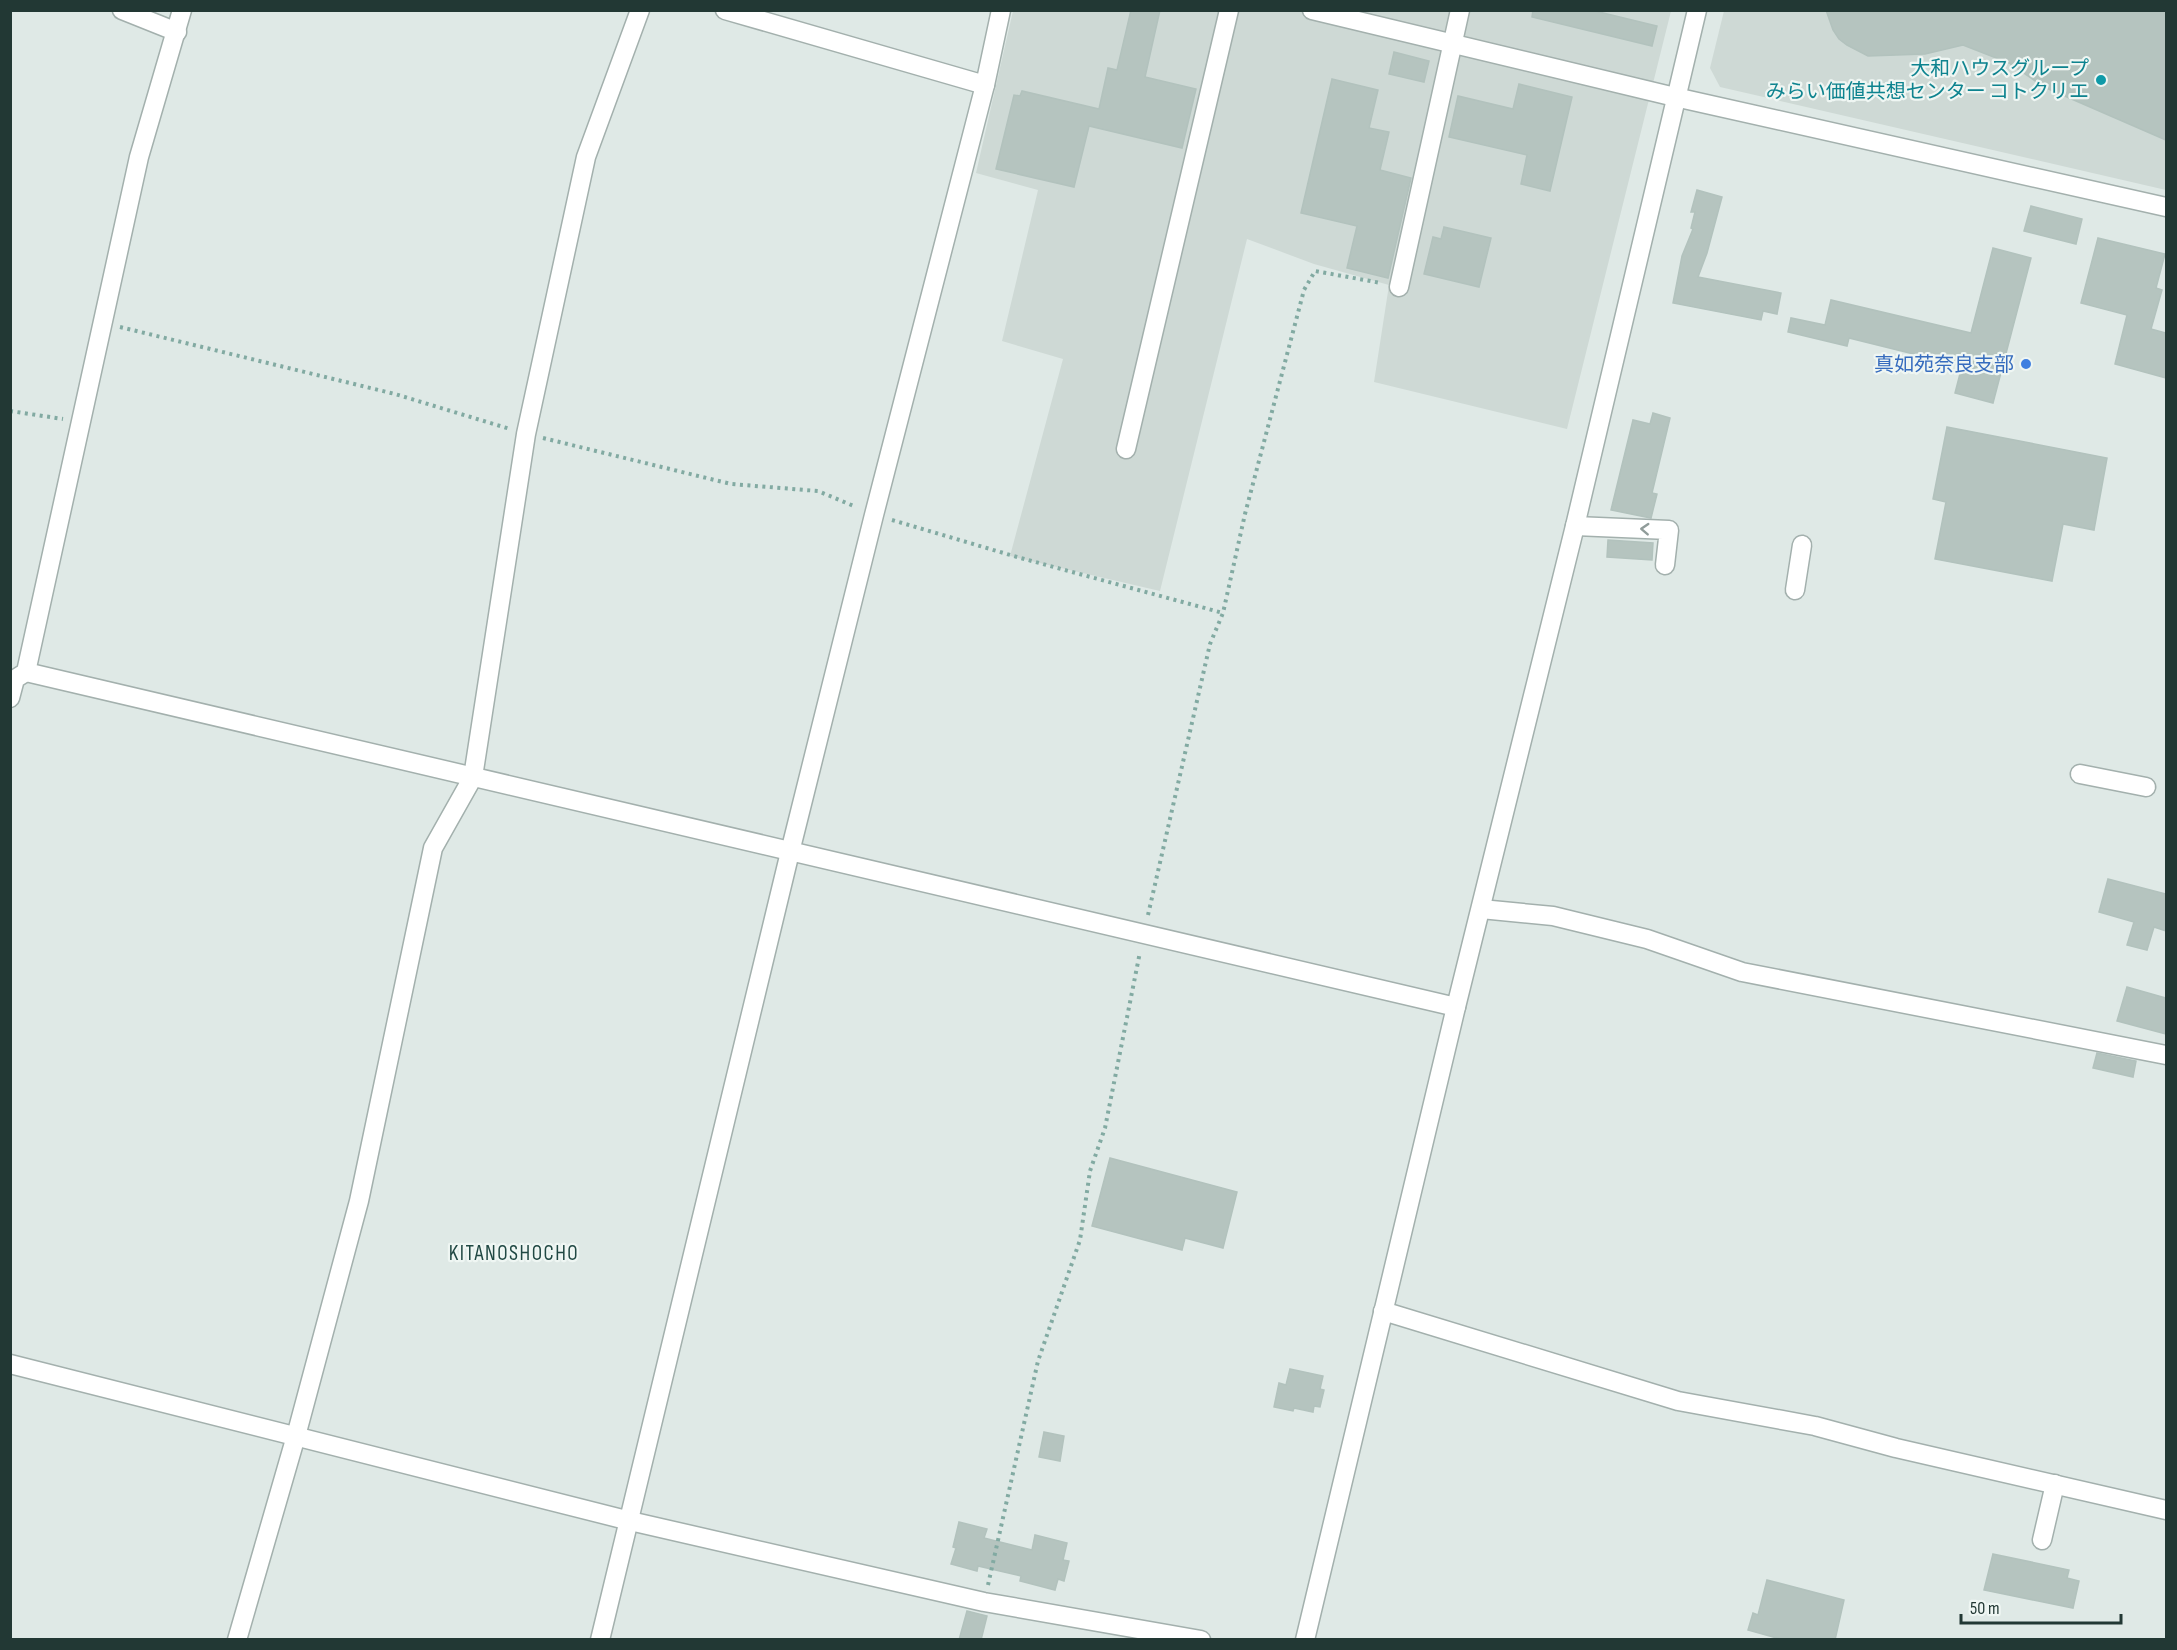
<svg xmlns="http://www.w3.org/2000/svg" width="2177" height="1650" font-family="'Sofia Sans Condensed','Noto Sans JP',sans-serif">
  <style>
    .built { fill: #ced9d5 }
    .building { fill: #b5c4bf; stroke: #b2c2bd; stroke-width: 1.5 }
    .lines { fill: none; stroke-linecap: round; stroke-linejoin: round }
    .minor-casing { stroke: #a3b0ad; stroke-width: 21 }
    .path { stroke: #82aaa2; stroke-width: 4; stroke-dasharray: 3 4.5; stroke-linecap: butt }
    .minor { stroke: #fff; stroke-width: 18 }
    .oneway { stroke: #909c9a }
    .culture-dot { fill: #0f9aa8; stroke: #eff6f3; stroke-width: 2 }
    .shop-dot { fill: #3f7fe0; stroke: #eff6f3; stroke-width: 2 }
    .labels { text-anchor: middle; stroke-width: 4.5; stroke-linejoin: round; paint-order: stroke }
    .culture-label { font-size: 20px; fill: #0d838f; stroke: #eff6f3; text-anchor: end }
    .shop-label { font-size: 20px; fill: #366cbe; stroke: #eff6f3; text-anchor: end }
    .neighbourhood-label { font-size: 21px; letter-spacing: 1.5px; fill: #204843; stroke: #eff6f3 }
  </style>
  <rect width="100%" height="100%" fill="#dfe9e6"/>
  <!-- built -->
  <g class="built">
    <path d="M1013,11H1671L1567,429L1374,382L1389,285L1314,264L1247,239L1160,591L1010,556L1063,359L1002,341L1038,190L976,173Z"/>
    <path d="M1724,11H2166V190L1720,87L1710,68Z"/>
  </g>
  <!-- building -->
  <g class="building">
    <path d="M1131,10H1160L1145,77L1196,89L1182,148L1089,126L1074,187L996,169L1014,95L1020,96L1022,91L1099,109L1108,68L1117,70Z"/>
    <path d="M1533,10H1591L1657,26L1652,46L1532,17Z"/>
    <path d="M1826,10H2166V140L2044,87L2009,63L1963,45L1925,54L1868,56L1847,45L1839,39L1833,30Z"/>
    <path d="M1394,52L1429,61L1424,82L1389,74Z"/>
    <path d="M1332,79L1378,90L1369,128L1389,132L1380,170L1411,178L1388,278L1347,268L1357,226L1301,213Z"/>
    <path d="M1519,84L1572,97L1550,191L1521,184L1527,155L1449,137L1458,96L1513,109Z"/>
    <path d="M1697,190L1722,197L1707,253L1698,277L1781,293L1777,314L1763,311L1761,320L1673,303L1682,256L1693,229L1691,228L1695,212H1691Z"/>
    <path d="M2031,206L2082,219L2076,244L2024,231Z"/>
    <path d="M1444,227L1491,238L1479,287L1424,274L1433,237L1441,239Z"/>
    <path d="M2098,238L2165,254L2156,288L2162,290L2151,329L2166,333V378L2115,364L2127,315L2081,303Z"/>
    <path d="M1993,248L2031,258L1993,403L1955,393L1962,366L1849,338L1847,346L1788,332L1791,318L1825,325L1831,300L1971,333Z"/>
    <path d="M1653,413L1670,418L1652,493L1657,494L1651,518L1611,510L1633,420L1650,424Z"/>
    <path d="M1947,427L2107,458L2094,530L2063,524L2052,581L1935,559L1946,502L1933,499Z"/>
    <path d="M1608,540L1653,543L1652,560L1607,557Z"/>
    <path d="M2108,879L2166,894V931L2154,927L2147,950L2127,945L2134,922L2099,912Z"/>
    <path d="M2127,987L2166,998V1034L2117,1021Z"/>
    <path d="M2097,1053L2136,1061L2133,1077L2093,1068Z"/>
    <path d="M1110,1158L1237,1192L1223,1248L1185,1238L1182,1250L1092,1226Z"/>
    <path d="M1290,1369L1323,1376L1320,1389L1324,1390L1320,1407L1314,1406L1313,1412L1294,1408L1293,1411L1274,1407L1279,1383L1286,1385Z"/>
    <path d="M1044,1432L1064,1436L1060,1461L1039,1457Z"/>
    <path d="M959,1522L987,1529L984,1538L1032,1550L1035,1535L1067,1543L1063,1560L1069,1561L1064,1581L1058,1579L1055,1590L1020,1581L1021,1576L978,1566L977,1571L951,1564L956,1548L953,1547Z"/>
    <path d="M1993,1554L2069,1570L2067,1578L2079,1581L2073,1608L1984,1590Z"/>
    <path d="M1767,1580L1844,1600L1835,1640H1784L1748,1630L1753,1613L1758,1615Z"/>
    <path d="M967,1611L987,1616L981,1640H959Z"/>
  </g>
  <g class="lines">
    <defs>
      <g id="minor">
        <path d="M122,10L177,32"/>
        <path d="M725,10L985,85"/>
        <path d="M1312,10L1675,97L2166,207"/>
        <path d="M1399,287L1460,10"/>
        <path d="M1126,449L1229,10"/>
        <path d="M1575,526L1669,530L1665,565"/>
        <path d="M1795,590L1802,545"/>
        <path d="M26,672L1456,1007"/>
        <path d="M10,698L15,679L26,672L139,157L182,10"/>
        <path d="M2080,774L2146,787"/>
        <path d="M1481,909L1553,916L1647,939L1742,972L2166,1055"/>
        <path d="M1383,1311L1678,1401L1815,1426L1896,1448L2166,1510"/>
        <path d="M10,1364L630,1521L984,1602L1201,1640"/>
        <path d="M2042,1540L2055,1484"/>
        <path d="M237,1640L296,1436L359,1201L433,848L473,777L526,434L586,157L640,10"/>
        <path d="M600,1640L790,852L874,515L985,85L1001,10"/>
        <path d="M1305,1640L1456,1007L1575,526L1697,10"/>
      </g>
    </defs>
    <!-- minor casing -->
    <use href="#minor" class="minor-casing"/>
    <!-- path -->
    <g class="path">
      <path d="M120,327L395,394L510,429"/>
      <path d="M10,411L63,419"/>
      <path d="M543,438L731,484L818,491L856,507"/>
      <path d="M892,520L1017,557L1223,613"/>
      <path d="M1148,915L1210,644L1223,613L1245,514L1304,290L1315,271L1381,283"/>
      <path d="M988,1585L1038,1361L1080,1240L1090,1171L1105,1128L1140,952"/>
    </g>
    <!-- minor -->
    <use href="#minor" class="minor"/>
  </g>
  <!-- one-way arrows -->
  <defs><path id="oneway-chevron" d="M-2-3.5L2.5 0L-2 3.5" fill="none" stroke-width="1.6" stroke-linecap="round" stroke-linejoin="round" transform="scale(1.5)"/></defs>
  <use class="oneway" href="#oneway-chevron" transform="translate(1645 529) rotate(-177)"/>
  <!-- markers -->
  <circle class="culture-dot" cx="2101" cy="80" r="6"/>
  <circle class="shop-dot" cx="2026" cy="364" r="6"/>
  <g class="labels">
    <!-- culture labels -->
    <g class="culture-label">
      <text x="2089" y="75">大和ハウスグループ<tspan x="2089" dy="23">みらい価値共想センター コトクリエ</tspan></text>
    </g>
    <!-- shop labels -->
    <g class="shop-label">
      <text x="2014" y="371">真如苑奈良支部</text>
    </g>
    <!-- neighbourhood labels -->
    <g class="neighbourhood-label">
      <text x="514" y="1260">KITANOSHOCHO</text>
    </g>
  </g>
  <!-- border -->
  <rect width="2177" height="1650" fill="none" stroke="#223834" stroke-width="24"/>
  <!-- scale -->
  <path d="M1961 1614v9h160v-9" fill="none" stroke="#223834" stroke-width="3"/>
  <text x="1970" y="1614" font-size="18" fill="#223834" stroke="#eff6f3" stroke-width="4.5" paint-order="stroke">50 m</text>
</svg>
